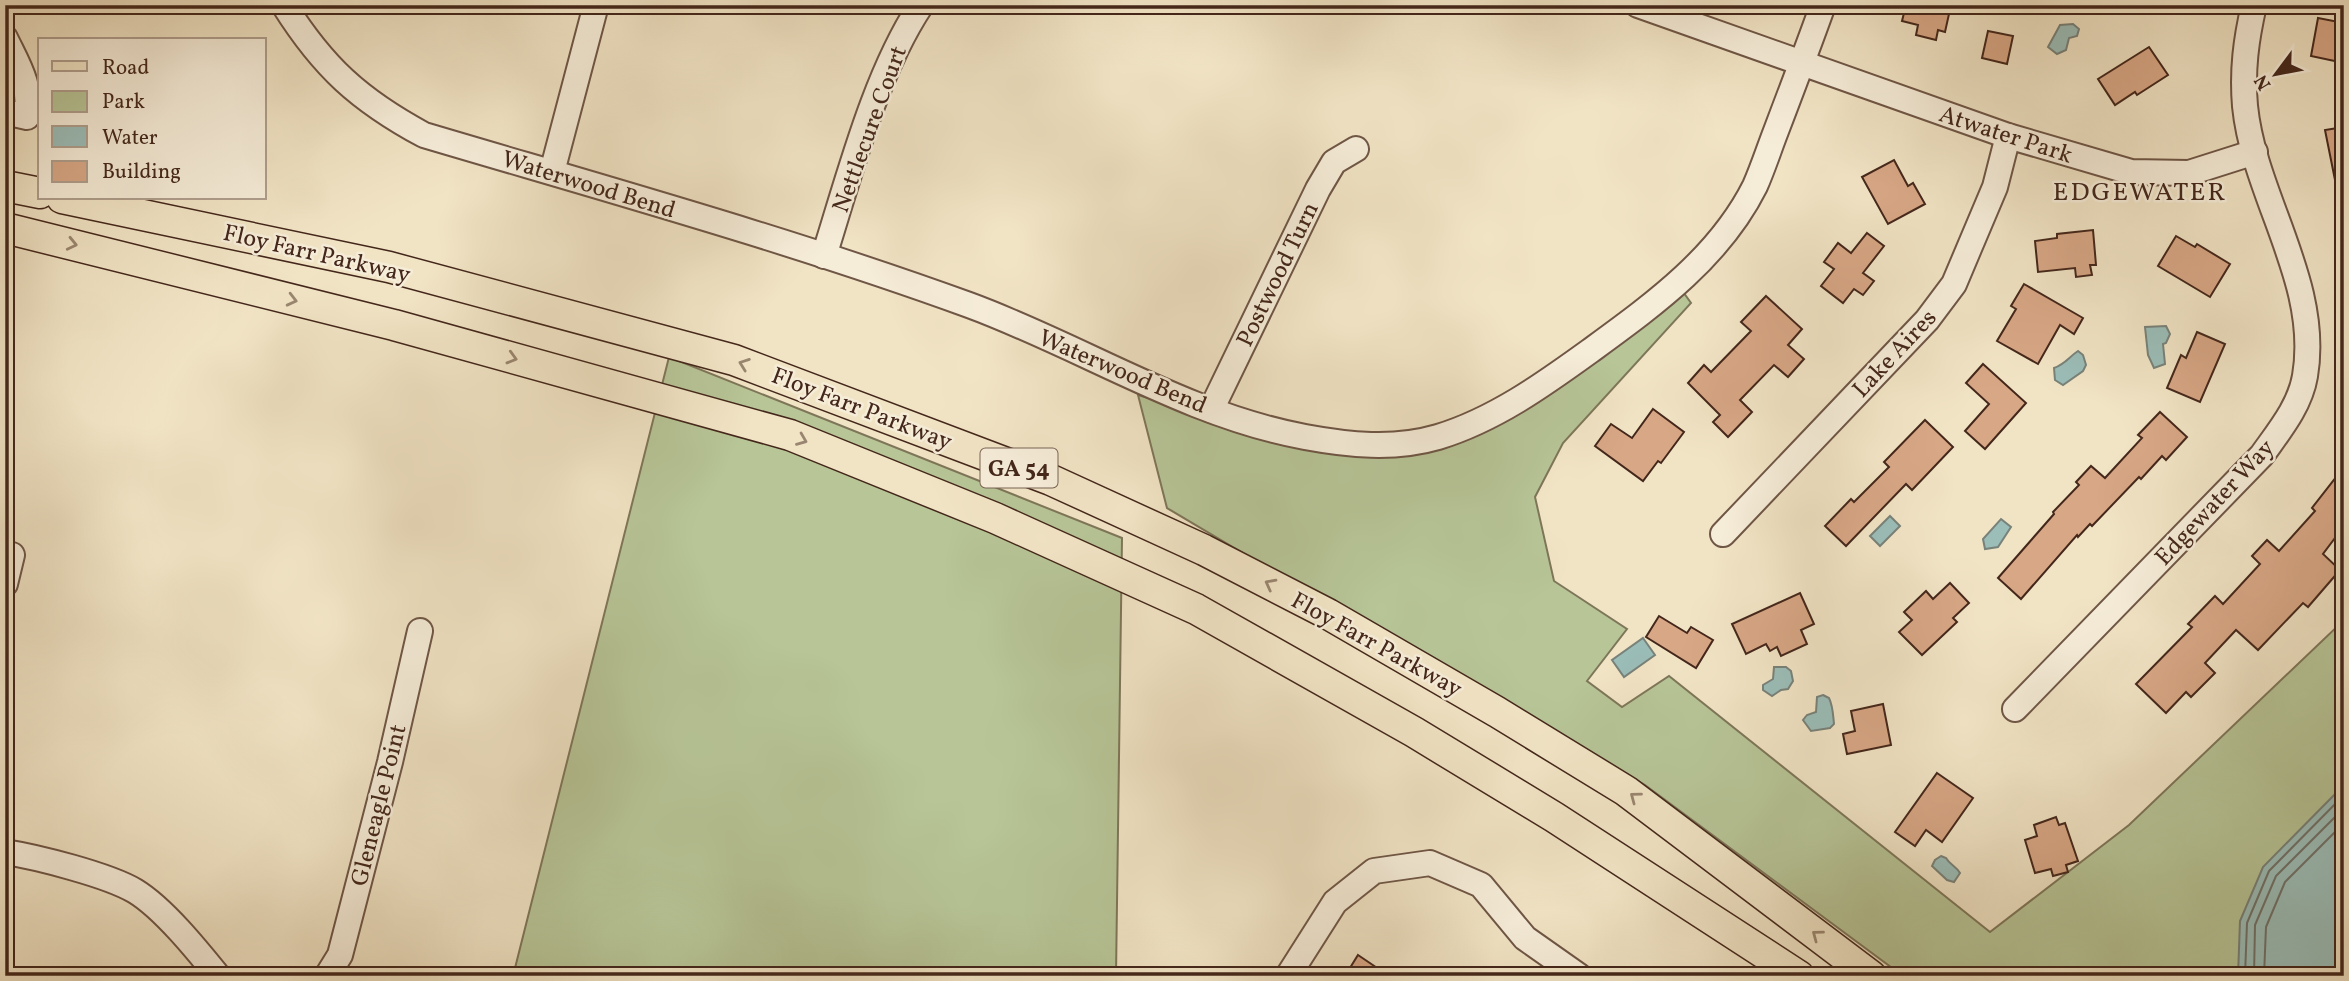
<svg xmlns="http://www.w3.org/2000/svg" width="2349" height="981" font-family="Vollkorn,serif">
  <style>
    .green { fill: #b7c597; stroke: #7e7659; stroke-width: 2 }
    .water { fill: #9bbeb9; stroke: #78827a; stroke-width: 2 }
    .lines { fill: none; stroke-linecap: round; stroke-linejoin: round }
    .shore { stroke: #70726a; stroke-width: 2 }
    .building { fill: #d8a786; stroke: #44271b; stroke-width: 2 }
    .minor-casing { stroke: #6f5646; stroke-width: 28 }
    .major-casing { stroke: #44271b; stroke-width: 33 }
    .minor { stroke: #f6edd9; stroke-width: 24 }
    .major { stroke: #f1e4c5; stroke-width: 30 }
    .oneway { stroke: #9a8670 }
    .labels { text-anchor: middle; stroke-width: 5; stroke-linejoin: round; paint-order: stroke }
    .shield { fill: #f6edd9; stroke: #796254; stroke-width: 2 }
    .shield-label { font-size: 23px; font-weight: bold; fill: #44271b }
    .street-label { font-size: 24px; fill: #44271b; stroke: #f6edd9 }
    .neighbourhood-label { font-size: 26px; letter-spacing: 2px; fill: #44271b; stroke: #f6edd9 }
  </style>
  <rect width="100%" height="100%" fill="#f1e4c5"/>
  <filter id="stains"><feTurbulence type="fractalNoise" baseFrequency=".00286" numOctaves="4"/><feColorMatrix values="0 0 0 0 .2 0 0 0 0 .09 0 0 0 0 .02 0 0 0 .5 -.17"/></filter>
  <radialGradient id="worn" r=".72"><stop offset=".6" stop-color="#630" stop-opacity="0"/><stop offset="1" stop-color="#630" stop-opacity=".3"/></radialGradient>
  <!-- green -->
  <g class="green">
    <path d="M1681,289L1691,303L1563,443L1535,497L1554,581L1627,629L1587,681L1622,707L1669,676L1990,932L2129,825L2344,620V820L2266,976H1903L1645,785L1379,628L1310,593L1167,508L1138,395L1313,446L1408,450L1530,400Z"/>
    <path d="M669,357L1122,538L1116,976H513Z"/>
  </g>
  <!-- water -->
  <g class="water">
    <path d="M2073,24L2079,29L2077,36L2069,38L2066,50L2057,54L2048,47L2060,25Z"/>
    <path d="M2166,326L2170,334L2166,343L2163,344L2165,364L2154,368L2148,355L2145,327Z"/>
    <path d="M2078,351L2083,355L2086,365L2083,371L2063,385L2055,380L2054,368C2065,364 2069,357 2078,351Z"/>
    <path d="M1890,516L1900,526L1880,546L1870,536Z"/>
    <path d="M2001,519L2011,527L1998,547L1985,549L1983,539Z"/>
    <path d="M1643,638L1655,655L1624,677L1612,660Z"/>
    <path d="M1774,667H1786L1791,671L1793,681L1788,689L1781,690L1772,696L1763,690V685L1773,679Z"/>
    <path d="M1823,695L1829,698C1833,706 1833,715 1834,724L1830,728L1811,731L1803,720L1807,715L1816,712L1817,697Z"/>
    <path d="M2344,785V976H2238L2240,921L2263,867Z"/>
    <path d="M1941,856L1946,858C1950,865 1956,866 1960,873L1954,882L1947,880L1932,866L1935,860Z"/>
  </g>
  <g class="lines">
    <!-- shore -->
    <g class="shore">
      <path d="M2245,976L2247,923L2269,871L2344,795"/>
      <path d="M2254,976L2255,925L2276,876L2344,808"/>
      <path d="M2264,976L2266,927L2285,882L2344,823"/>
    </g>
  </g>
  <!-- building -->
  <g class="building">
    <path d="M1906,5H1951L1945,32L1938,30L1936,40L1916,35L1918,25L1902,21Z"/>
    <path d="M2318,18L2344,23V63L2311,56Z"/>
    <path d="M1988,31L2013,36L2007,64L1982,58Z"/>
    <path d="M2149,47L2168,75L2137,95L2135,92L2115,105L2098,79Z"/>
    <path d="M2344,127V184L2336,185L2325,130Z"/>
    <path d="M1894,160L1908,186L1913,183L1925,204L1888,224L1862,177Z"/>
    <path d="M2093,230L2096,265H2090L2092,275L2076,277L2075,268L2038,272L2035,241L2057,238V234Z"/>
    <path d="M1867,233L1884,246L1863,273L1874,281L1863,295L1854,289L1843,303L1821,286L1834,269L1824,262L1838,243L1851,253Z"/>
    <path d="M2176,236L2195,247L2197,244L2230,264L2210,297L2158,266Z"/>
    <path d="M2024,284L2083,318L2074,334L2060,325L2038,364L1997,341L2016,309L2011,306Z"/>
    <path d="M1766,296L1802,329L1788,345L1804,359L1788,377L1774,365L1740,400L1752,412L1728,437L1713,422L1720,415L1688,383L1704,365L1711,372L1751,331L1741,322Z"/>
    <path d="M2197,332L2225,344L2200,402L2167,388L2181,355L2186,358Z"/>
    <path d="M1983,364L2026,403L1985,449L1965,431L1989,404L1966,383Z"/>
    <path d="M1653,409L1684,432L1661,463L1658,461L1643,481L1595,446L1611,424L1632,438Z"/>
    <path d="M2160,412L2187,437L2166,460L2162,456L2141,479L2139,477L2092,526L2090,524L2078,537L2077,535L2021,599L1998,578L2054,514L2053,512L2079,485L2076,482L2091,466L2105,478L2142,438L2138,435Z"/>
    <path d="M1925,420L1953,447L1912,490L1906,484L1846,546L1825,526L1851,499L1854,502L1889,467L1884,462Z"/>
    <path d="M2344,467V526L2323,554L2340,570L2308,607L2303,603L2258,650L2236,630L2205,663L2215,673L2191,697L2186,692L2166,713L2136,684L2192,627L2188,624L2215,596L2223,604L2260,564L2252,556L2267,540L2279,551L2315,511L2312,508Z"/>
    <path d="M1950,583L1969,603L1953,618L1957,622L1922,655L1899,632L1912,620L1904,612L1926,591L1933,599Z"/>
    <path d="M1800,593L1814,624L1801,630L1807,644L1781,656L1777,647L1770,651L1766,644L1746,654L1732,624Z"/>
    <path d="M1659,616L1687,633L1691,627L1713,640L1696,668L1646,637Z"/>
    <path d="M1883,704L1891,745L1847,754L1843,734L1855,731L1851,711Z"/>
    <path d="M1937,773L1973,798L1942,842L1926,830L1915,846L1895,832Z"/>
    <path d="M2056,817L2059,825L2065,823L2078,861L2066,865L2068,872L2053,876L2051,869L2035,873L2025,840L2037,836L2034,825Z"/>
    <path d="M1358,955L1389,976H1345Z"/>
  </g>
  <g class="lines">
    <defs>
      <g id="minor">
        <path d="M284,5C323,67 359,100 424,135C606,189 790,240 969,305C1081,346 1186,415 1305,437C1348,445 1394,450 1438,437C1494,420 1543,385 1590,351C1653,305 1719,258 1755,186C1763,168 1769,149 1776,131C1792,89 1808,47 1823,5"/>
        <path d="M1638,5L2008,136L2131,172L2189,173L2255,152"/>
        <path d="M5,38C19,67 31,84 27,117L5,112"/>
        <path d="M552,172L596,5"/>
        <path d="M824,256C849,177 875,74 921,5"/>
        <path d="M1211,410L1318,189L1334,162L1356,149"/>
        <path d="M1723,534L1927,320L1954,284L1995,187L2008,136"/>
        <path d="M5,584L12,555"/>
        <path d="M2015,709L2262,455C2279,431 2300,406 2305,376C2321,282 2254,197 2245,106C2242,70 2246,40 2254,5"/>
        <path d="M5,852C37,857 108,875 135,891C163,908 197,950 218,976"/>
        <path d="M327,976L340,955L390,762L420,631"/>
        <path d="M1288,976L1335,902L1374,871L1430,863L1481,885L1525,938L1579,976"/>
      </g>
      <g id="major">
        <path d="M5,186L40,193"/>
        <path d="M62,198L389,267L734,360L1051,480L1204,550L1328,614L1497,712L1626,791L1871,976"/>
        <path d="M5,228L394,325L790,435L995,518L1196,609L1414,732L1554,817L1799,976"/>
      </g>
    </defs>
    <!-- minor casing -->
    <use href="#minor" class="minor-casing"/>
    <!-- major casing -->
    <use href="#major" class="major-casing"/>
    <!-- minor -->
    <use href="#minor" class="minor"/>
    <!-- major -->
    <use href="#major" class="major"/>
  </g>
  <!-- one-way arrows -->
  <defs><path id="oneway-chevron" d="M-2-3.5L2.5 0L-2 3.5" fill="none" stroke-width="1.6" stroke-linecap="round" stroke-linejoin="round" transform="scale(1.75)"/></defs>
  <g class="oneway">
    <use href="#oneway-chevron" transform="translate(72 244) rotate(13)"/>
    <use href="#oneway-chevron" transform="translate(292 300) rotate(14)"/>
    <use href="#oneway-chevron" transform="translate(512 358) rotate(16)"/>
    <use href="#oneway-chevron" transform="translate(744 364) rotate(-160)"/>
    <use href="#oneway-chevron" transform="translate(802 440) rotate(22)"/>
    <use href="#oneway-chevron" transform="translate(1270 584) rotate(-152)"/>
    <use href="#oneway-chevron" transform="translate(1635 797) rotate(-143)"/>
    <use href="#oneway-chevron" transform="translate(1817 935) rotate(-143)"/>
  </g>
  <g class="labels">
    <!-- shield labels -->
    <rect class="shield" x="980.5" y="448.5" width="77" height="39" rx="5"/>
    <g class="shield-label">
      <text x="1019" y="476">GA 54</text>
    </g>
    <!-- street labels -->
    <g class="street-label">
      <text transform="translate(869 129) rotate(-70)" y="8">Nettlecure Court</text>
      <text transform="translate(2006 134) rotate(18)" y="8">Atwater Park</text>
      <text transform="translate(589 184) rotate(17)" y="8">Waterwood Bend</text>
      <text transform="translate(317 253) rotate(13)" y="8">Floy Farr Parkway</text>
      <text transform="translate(1277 274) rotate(-64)" y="8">Postwood Turn</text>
      <text transform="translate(1894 353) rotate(-47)" y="8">Lake Aires</text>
      <text transform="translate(1123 371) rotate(23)" y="8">Waterwood Bend</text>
      <text transform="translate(862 408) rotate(21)" y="8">Floy Farr Parkway</text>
      <text transform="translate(2214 502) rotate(-47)" y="8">Edgewater Way</text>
      <text transform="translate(1377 644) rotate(29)" y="8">Floy Farr Parkway</text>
      <text transform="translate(378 805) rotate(-76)" y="8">Gleneagle Point</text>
    </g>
    <!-- neighbourhood labels -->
    <g class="neighbourhood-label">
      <text x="2140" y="200">EDGEWATER</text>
    </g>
  </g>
  <!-- margin -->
  <rect width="2349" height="981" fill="none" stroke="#f1e4c5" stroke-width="28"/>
  <rect x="7" y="7" width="2335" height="967" fill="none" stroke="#44271b" stroke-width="3.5"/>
  <rect x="14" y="14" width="2321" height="953" fill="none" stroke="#44271b" stroke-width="2"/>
  <!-- legend -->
  <rect x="38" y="38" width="228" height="161" fill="#f6edd9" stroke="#af9e8d" stroke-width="2"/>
  <rect x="52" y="61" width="35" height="10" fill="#f1e4c5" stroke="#af9e8d" stroke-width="2"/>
  <text x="102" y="74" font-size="21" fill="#44271b">Road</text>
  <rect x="52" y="91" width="35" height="21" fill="#b7c597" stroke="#af9e8d" stroke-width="2"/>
  <text x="102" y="108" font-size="21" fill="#44271b">Park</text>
  <rect x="52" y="126" width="35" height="21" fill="#9bbeb9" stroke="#af9e8d" stroke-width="2"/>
  <text x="102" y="144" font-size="21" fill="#44271b">Water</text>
  <rect x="52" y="161" width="35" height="21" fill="#d8a786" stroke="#af9e8d" stroke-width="2"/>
  <text x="102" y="178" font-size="21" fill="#44271b">Building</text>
  <!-- north arrow -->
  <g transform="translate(2276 74) rotate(238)" stroke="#f6edd9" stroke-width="5" paint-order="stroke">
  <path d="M0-5L12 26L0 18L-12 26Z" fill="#44271b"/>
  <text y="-10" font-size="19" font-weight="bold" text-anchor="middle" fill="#44271b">N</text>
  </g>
  <rect width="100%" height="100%" filter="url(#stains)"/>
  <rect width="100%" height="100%" fill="url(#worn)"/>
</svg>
